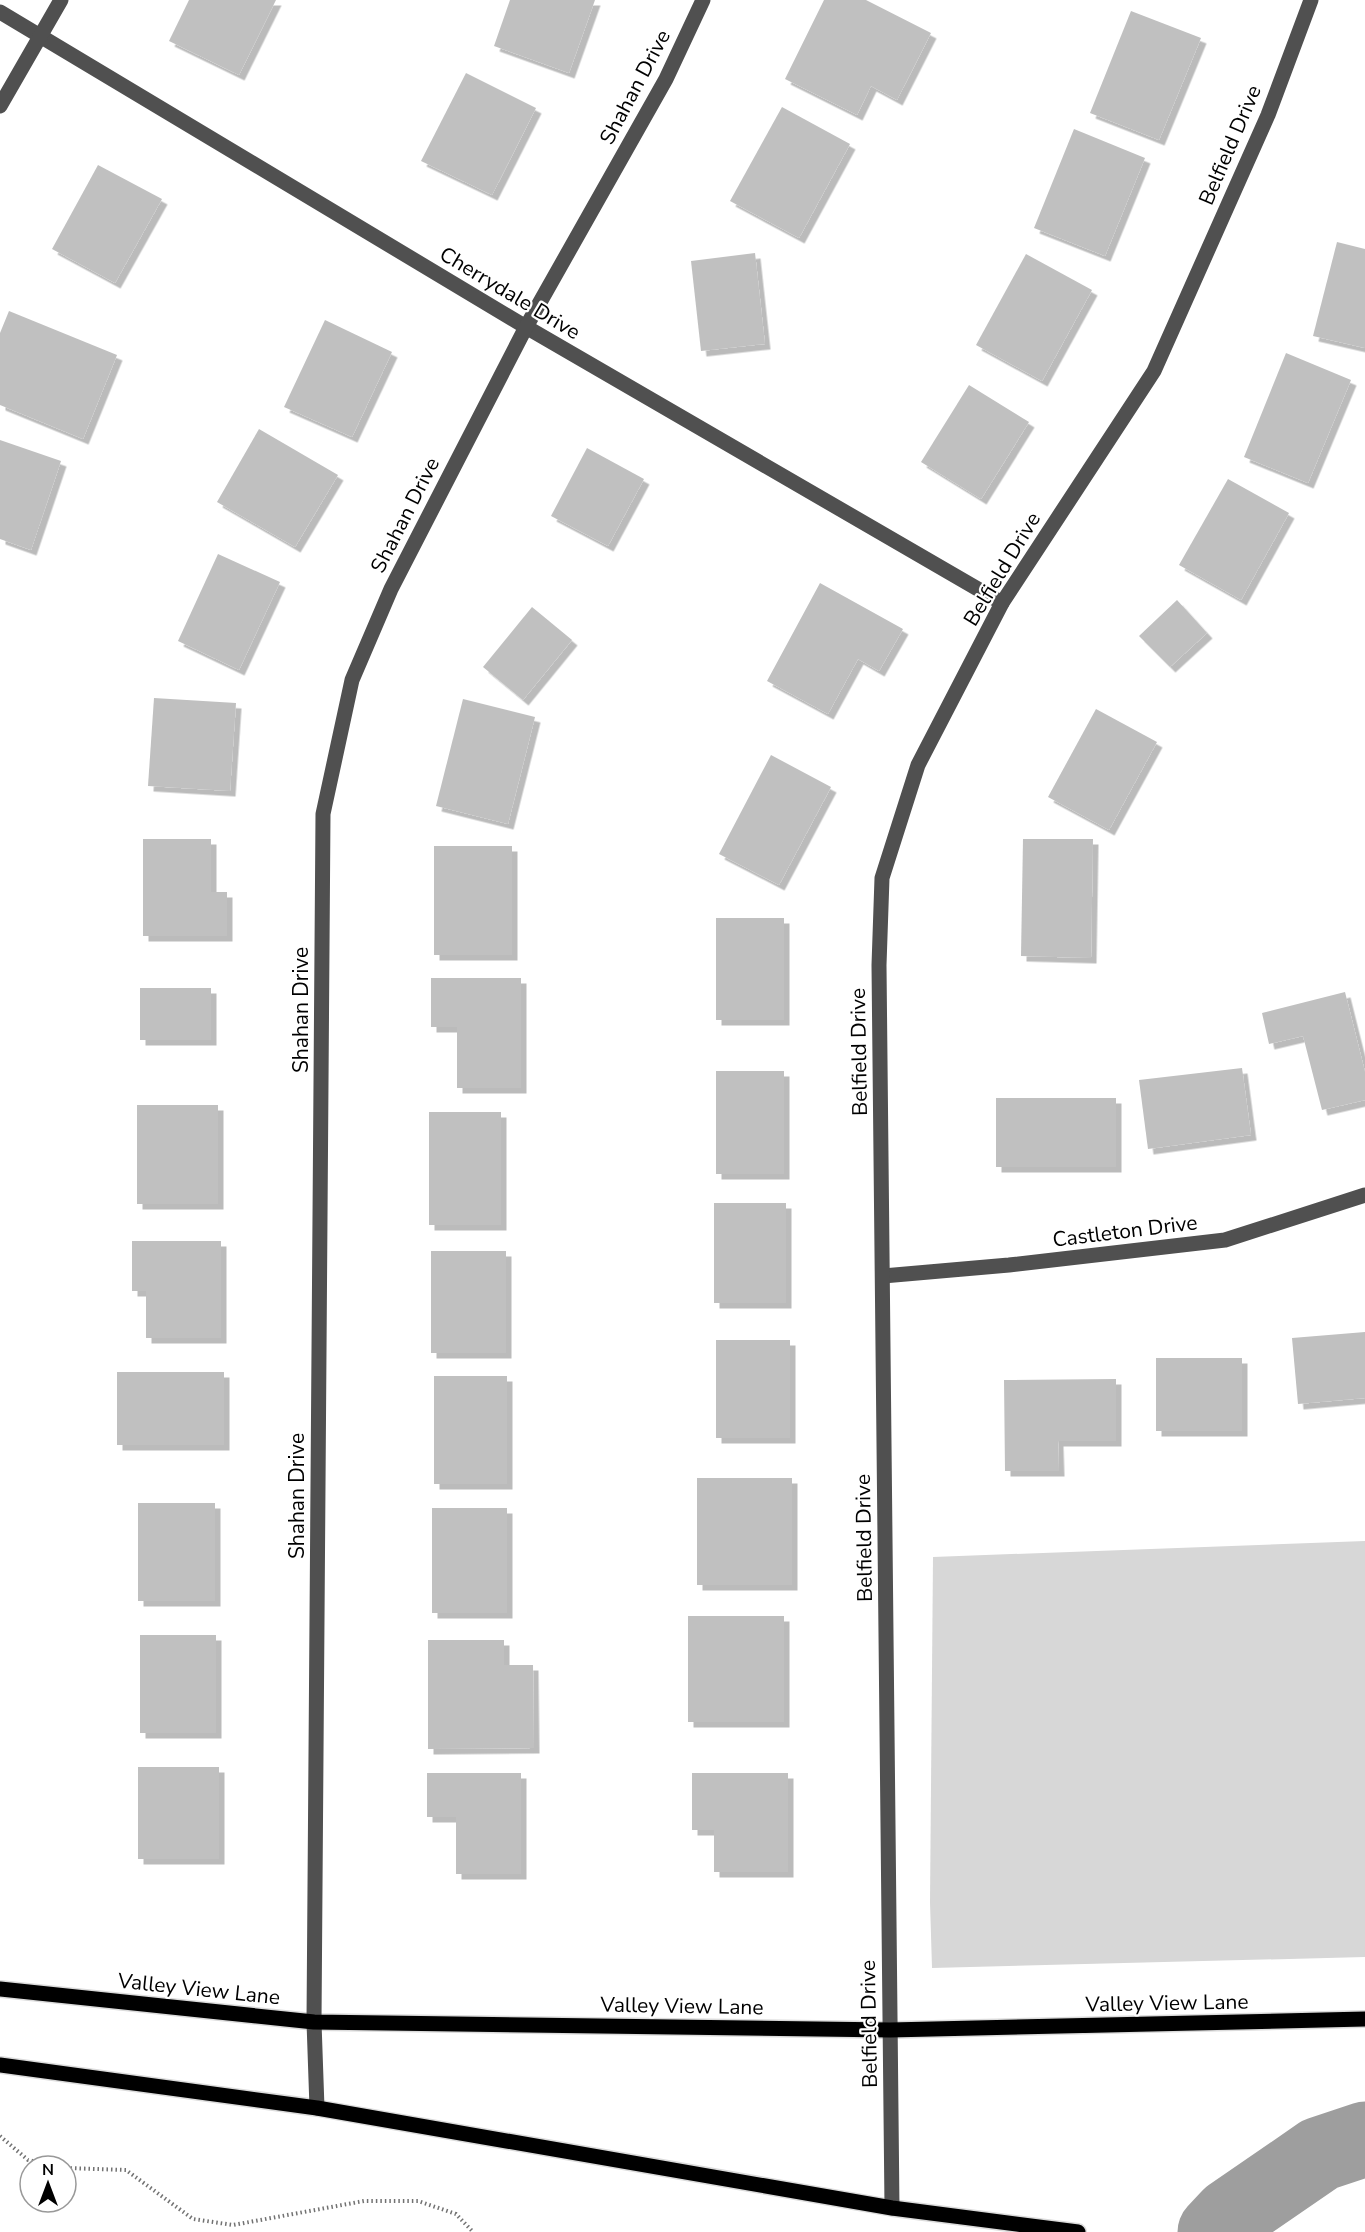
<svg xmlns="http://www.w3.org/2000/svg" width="1365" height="2232" font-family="'Nunito Sans',sans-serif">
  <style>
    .green { fill: #d7d7d7 }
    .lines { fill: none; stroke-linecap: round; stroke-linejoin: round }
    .river { stroke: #9e9e9e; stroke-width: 75 }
    .building { fill: #c0c0c0; filter: url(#shadow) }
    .major-casing { stroke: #dbdbdb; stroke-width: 18 }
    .path { stroke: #727272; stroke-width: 4; stroke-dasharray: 1.5 3; stroke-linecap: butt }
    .minor { stroke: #505050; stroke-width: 15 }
    .major { stroke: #000; stroke-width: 15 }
    .labels { text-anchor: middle; stroke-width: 4.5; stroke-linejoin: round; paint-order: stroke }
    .street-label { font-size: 21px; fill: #000; stroke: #fff }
  </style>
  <defs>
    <filter id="shadow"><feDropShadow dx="5.5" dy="5.5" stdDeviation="0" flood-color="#0004"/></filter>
  </defs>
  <rect width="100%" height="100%" fill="#fff"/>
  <!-- green -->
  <path class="green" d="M1365,1541V1957L932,1968L930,1902L933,1557Z"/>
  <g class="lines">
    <!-- river -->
    <path class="river" d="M1215,2232L1230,2216L1320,2154L1365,2139"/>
  </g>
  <!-- building -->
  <g class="building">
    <path d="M189,0H276L239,75L169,41Z"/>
    <path d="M510,0H595L569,73L494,46Z"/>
    <path d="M824,0H866L931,33L897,100L871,86L857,115L785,79Z"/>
    <path d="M1131,11L1201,38L1159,140L1090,113Z"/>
    <path d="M466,73L536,108L492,195L421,161Z"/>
    <path d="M782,107L850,144L799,238L730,201Z"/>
    <path d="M1074,129L1145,158L1105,256L1034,228Z"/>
    <path d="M98,165L162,199L115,283L52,249Z"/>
    <path d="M1337,242L1365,249V348L1313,336Z"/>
    <path d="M755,253L765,344L701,351L691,261Z"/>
    <path d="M1026,254L1092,290L1042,381L976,345Z"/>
    <path d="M9,311L117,355L83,439L0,405V333Z"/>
    <path d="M325,320L392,352L352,437L284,407Z"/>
    <path d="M1286,353L1351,380L1308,483L1244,457Z"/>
    <path d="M969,385L1029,422L981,499L921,462Z"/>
    <path d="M259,429L338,475L295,547L217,502Z"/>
    <path d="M0,440L61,461L31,550L0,539Z"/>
    <path d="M587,448L644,479L608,546L551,516Z"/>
    <path d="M1228,479L1289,513L1241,600L1179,565Z"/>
    <path d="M218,554L280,582L239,670L178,641Z"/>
    <path d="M820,583L903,629L879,671L858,659L828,714L767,681Z"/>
    <path d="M1177,600L1207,633L1170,667L1139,636Z"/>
    <path d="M532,607L572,640L523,700L483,667Z"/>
    <path d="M154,698L236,703L230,791L148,786Z"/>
    <path d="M463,699L535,717L508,824L436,806Z"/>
    <path d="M1096,709L1157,742L1109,830L1048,797Z"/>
    <path d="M771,755L831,787L779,885L719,854Z"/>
    <path d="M143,839H211V892H227V936H143Z"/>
    <path d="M1023,839H1093L1091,958L1021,956Z"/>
    <rect x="434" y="846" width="78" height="109"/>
    <rect x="716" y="918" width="68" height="102"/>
    <path d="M431,978H521V1088H457V1027H431Z"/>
    <rect x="140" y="988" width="71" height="52"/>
    <path d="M1345,992L1365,1072V1100L1322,1110L1303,1036L1269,1044L1262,1013Z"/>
    <path d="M1242,1068L1251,1135L1148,1149L1139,1080Z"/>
    <rect x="716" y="1071" width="68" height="103"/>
    <rect x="996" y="1098" width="120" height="69"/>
    <rect x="137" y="1105" width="81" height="99"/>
    <rect x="429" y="1112" width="72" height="113"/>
    <rect x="714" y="1203" width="72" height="100"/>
    <path d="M132,1241H221V1338H146V1291H132Z"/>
    <rect x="431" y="1251" width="75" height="102"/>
    <path d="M1365,1332V1398L1298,1404L1292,1338Z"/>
    <rect x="716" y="1340" width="74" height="98"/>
    <rect x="1156" y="1358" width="86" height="73"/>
    <rect x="117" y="1372" width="107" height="73"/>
    <rect x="434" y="1376" width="73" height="108"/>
    <path d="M1116,1379V1441H1058L1059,1471H1005L1004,1380Z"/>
    <rect x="697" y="1478" width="95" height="107"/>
    <rect x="138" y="1503" width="77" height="98"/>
    <rect x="432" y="1508" width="75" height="105"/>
    <rect x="688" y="1616" width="96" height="106"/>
    <rect x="140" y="1635" width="76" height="98"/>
    <path d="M428,1640H504V1665H533L534,1748L428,1749Z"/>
    <rect x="138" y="1767" width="81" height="92"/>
    <path d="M427,1773H521V1874H456V1817H427Z"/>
    <path d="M692,1773H788V1872H714V1830H692Z"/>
  </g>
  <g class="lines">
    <defs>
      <g id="major">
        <path d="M0,1989L314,2022L890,2030L1365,2019"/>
        <path d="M0,2065L317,2108L892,2208L1078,2232"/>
      </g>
    </defs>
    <!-- major casing -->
    <use href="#major" class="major-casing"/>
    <!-- path -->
    <g class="path">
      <path d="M0,2136L28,2160L55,2166"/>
      <path d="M66,2168L126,2170L193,2219L233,2225L364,2201H418L456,2214L473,2232"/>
    </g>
    <!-- minor -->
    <g class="minor">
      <path d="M0,12L526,327L1002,603"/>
      <path d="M0,106L61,0"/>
      <path d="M883,1276L1009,1265L1225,1240L1365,1195"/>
      <path d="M317,2108L314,2022L323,814L352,680L391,589L526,327L666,79L703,0"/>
      <path d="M892,2208L879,965L882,878L918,765L1002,603L1154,371L1268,115L1311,0"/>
    </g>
    <!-- major -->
    <use href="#major" class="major"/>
  </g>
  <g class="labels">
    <!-- street labels -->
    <g class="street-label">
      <text transform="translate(635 87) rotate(-62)" y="7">Shahan Drive</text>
      <text transform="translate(1230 145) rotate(-67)" y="7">Belfield Drive</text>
      <text transform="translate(510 293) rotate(31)" y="7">Cherrydale Drive</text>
      <text transform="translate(405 515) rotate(-63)" y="7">Shahan Drive</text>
      <text transform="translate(1002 569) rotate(-59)" y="7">Belfield Drive</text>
      <text transform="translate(301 1010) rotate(-90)" y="7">Shahan Drive</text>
      <text transform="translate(859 1052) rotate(-91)" y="7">Belfield Drive</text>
      <text transform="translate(1125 1231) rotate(-7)" y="7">Castleton Drive</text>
      <text transform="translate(297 1496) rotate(-90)" y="7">Shahan Drive</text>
      <text transform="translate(864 1538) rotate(-91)" y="7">Belfield Drive</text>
      <text transform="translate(199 1989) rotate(6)" y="7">Valley View Lane</text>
      <text transform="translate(1167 2003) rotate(-1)" y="7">Valley View Lane</text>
      <text transform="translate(682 2006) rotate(1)" y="7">Valley View Lane</text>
      <text transform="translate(869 2024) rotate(-91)" y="7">Belfield Drive</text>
    </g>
  </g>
  <!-- north arrow -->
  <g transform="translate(48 2184)"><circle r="28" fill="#ffffff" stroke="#999999" stroke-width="1.5"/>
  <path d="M0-4.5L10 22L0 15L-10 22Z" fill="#000000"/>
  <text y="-9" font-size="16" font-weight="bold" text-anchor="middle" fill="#000000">N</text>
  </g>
</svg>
